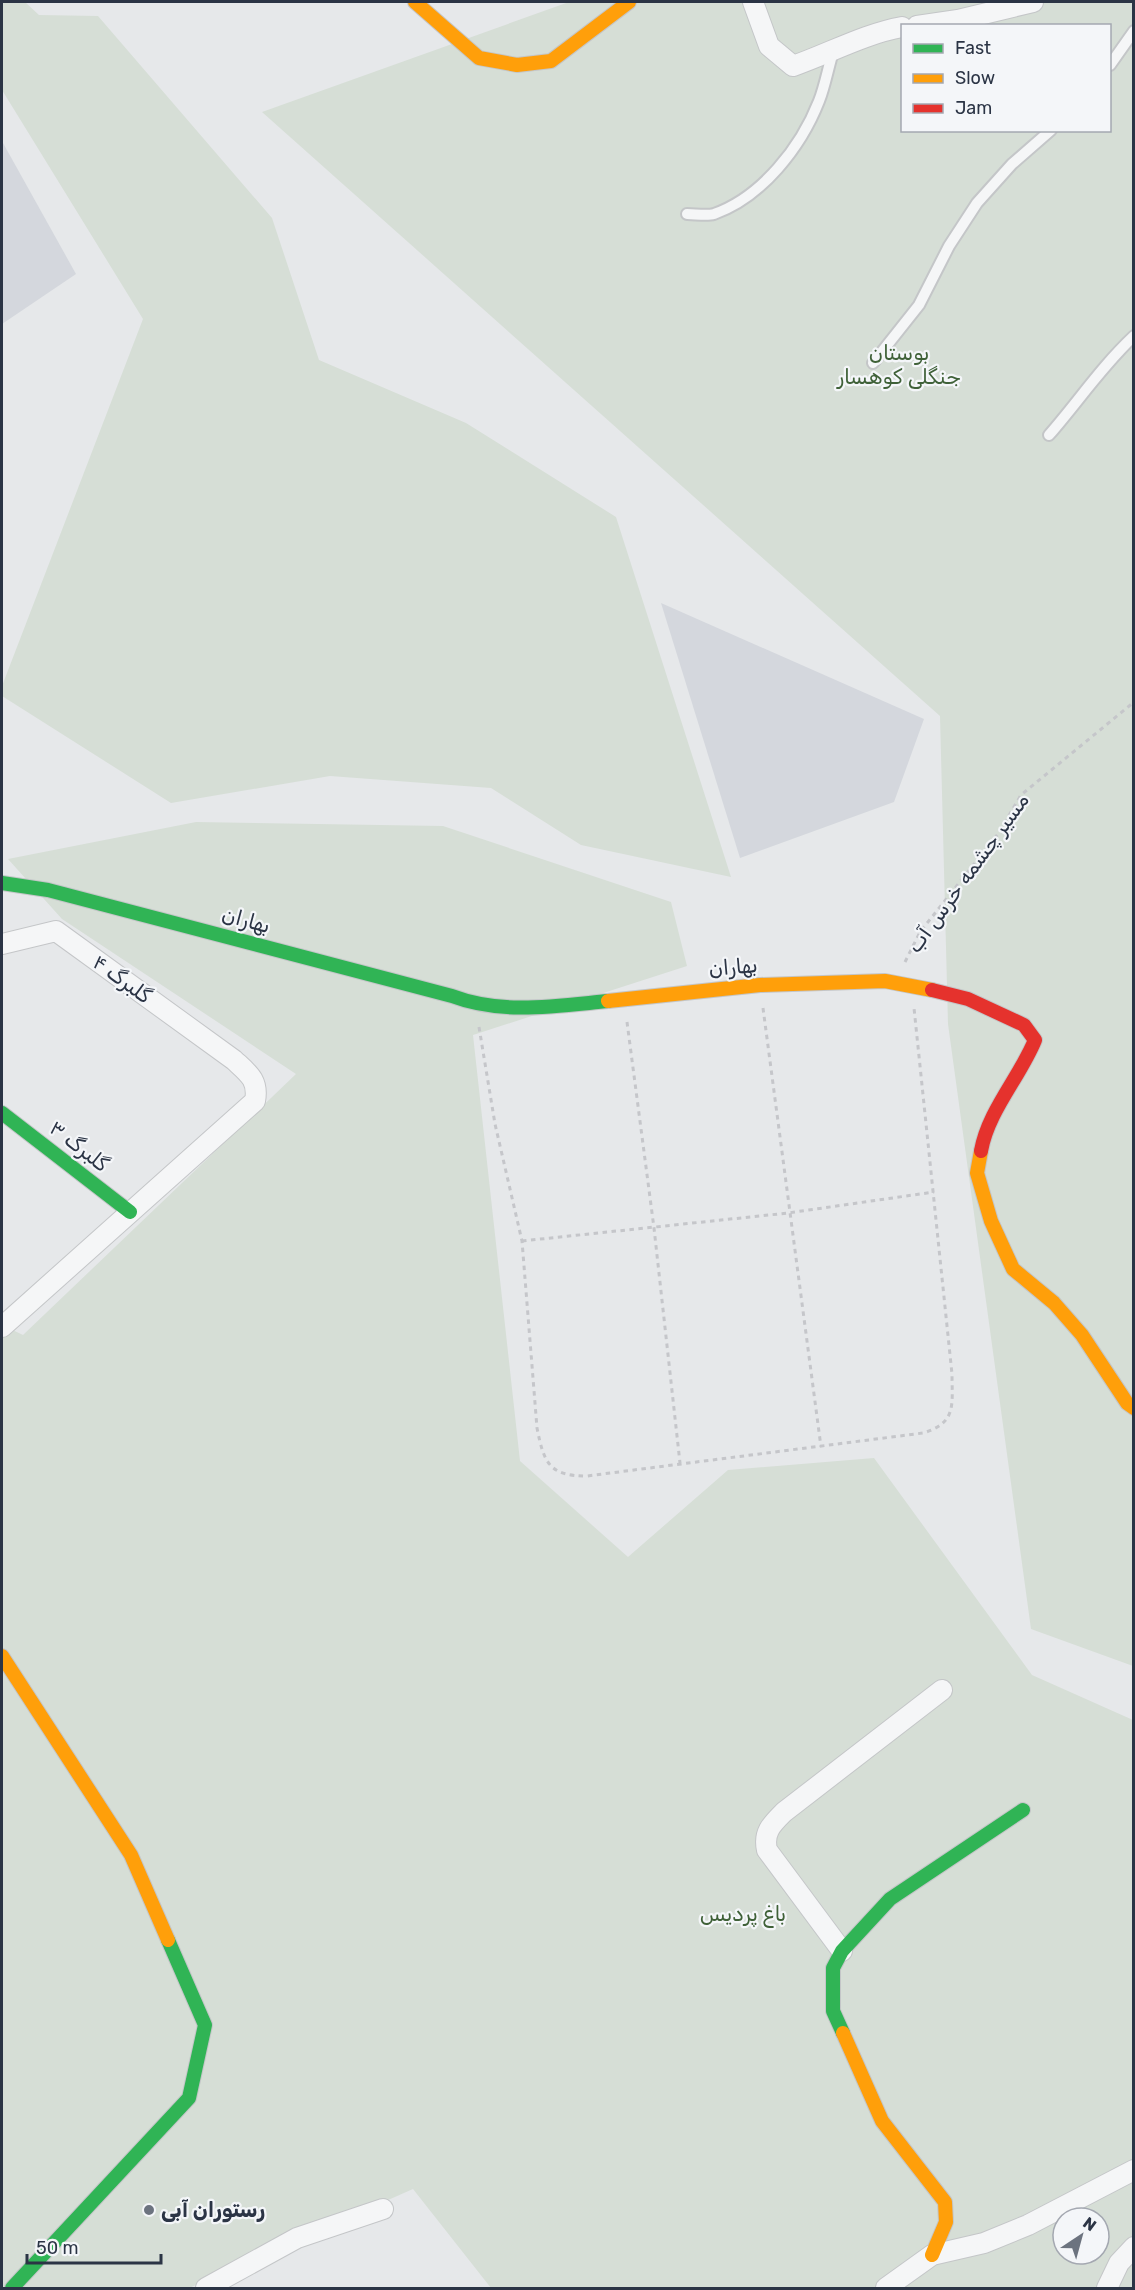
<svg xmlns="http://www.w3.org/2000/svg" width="1135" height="2290" font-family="Rubik,Vazirmatn,sans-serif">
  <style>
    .built { fill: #d4d7dd }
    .green { fill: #d6ded6; fill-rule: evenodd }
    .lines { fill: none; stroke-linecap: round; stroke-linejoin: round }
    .lane-casing { stroke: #c4c6c8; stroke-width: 14 }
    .street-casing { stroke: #c4c6c8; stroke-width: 22 }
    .fast-casing { stroke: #c4c6c8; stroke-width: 16 }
    .slow-casing { stroke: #c4c6c8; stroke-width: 16 }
    .jam-casing { stroke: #c4c6c8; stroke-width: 16 }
    .path { stroke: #c5c6ca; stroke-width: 3; stroke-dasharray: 4.5 4.5; stroke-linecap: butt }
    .lane { stroke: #f5f6f7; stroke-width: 10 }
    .street { stroke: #f5f6f7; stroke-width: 20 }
    .fast { stroke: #30b455; stroke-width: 14 }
    .slow { stroke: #ff9f0a; stroke-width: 14 }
    .jam { stroke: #e5322d; stroke-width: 14 }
    .poi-dot { fill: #6c737f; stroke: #f4f6f9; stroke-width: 2 }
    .labels { text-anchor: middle; stroke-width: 4.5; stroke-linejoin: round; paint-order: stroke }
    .park-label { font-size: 21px; fill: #3f6138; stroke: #f4f6f9 }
    .street-label { font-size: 21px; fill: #2b3445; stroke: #f4f6f9 }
    .poi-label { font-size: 21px; font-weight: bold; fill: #2b3445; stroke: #f4f6f9; text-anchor: start }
  </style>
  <rect width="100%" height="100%" fill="#e6e8ea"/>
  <!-- built -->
  <g class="built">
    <path d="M3,143L76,274L2,324V145Z"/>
    <path d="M661,603L924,719L894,802L740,858Z"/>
  </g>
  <!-- green -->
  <g class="green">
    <path d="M2,2H25L39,15L98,16L272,218L319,360L466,423L616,517L731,877L581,845L491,788L330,776L171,803L2,696V686L143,319L2,90Z"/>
    <path d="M569,2H1133V1666L1031,1629L948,1024L940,716L262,112ZM902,26H1110V130H902Z"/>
    <path d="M196,822L443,826L671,902L687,966L473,1035L520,1461L628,1557L728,1470L874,1458L1032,1675L1133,1720V2288H491L413,2189L189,2288H2V1325L23,1335L296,1074L62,919L8,859ZM1063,2218H1099V2254H1063Z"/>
  </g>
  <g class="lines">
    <defs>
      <g id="lane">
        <path d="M1110,65L1134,31"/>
        <path d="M687,214C695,214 707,216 714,214C762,197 801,147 819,101C825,86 828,68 833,52"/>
        <path d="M873,363L919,305L949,246L977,203L1012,164L1051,130"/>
        <path d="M1049,435C1078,402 1101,367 1134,336"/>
      </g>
      <g id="street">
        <path d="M753,2L769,46L793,66C830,53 864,34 902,27"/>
        <path d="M917,26L958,20L1033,2"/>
        <path d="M2,944L56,931L234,1060C248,1073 259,1080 255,1101L2,1327"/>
        <path d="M842,1951L767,1850C763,1832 772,1824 784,1812L942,1690"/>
        <path d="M206,2288L297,2238L383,2209"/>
        <path d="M886,2288L932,2255L984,2243L1028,2225L1134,2170"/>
        <path d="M1107,2288L1119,2263L1134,2247"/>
      </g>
      <g id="fast">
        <path d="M2,883L48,890L452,996C502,1015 556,1006 608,1001"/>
        <path d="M2,1113L130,1212"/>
        <path d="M843,2033L833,2011V1968L842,1951L890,1899L1023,1810"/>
        <path d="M12,2288L189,2098L205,2025L168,1940"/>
      </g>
      <g id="slow">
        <path d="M415,2L479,58L517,65L551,61L629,2"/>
        <path d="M608,1001L760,985L885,981L932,990"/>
        <path d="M981,1151L977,1173L991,1221L1013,1269L1054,1303L1082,1335L1127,1403L1134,1408"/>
        <path d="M2,1656L131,1855L168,1940"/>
        <path d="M843,2033L882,2121L945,2202L946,2222L932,2255"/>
      </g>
      <path id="jam" d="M932,990L968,999L1024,1025L1035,1040C1020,1077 988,1111 981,1151"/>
    </defs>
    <!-- lane casing -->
    <use href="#lane" class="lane-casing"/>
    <!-- street casing -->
    <use href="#street" class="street-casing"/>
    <!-- fast casing -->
    <use href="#fast" class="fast-casing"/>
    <!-- slow casing -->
    <use href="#slow" class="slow-casing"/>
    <!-- jam casing -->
    <use href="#jam" class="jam-casing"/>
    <!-- path -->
    <g class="path">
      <path d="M905,962L920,932L998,834L1021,795L1134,702"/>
      <path d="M763,1008L821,1447"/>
      <path d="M627,1022L654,1228L680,1463"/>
      <path d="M479,1027L495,1124L522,1241L537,1428C544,1463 549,1476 587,1476L923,1433C957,1423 952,1405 952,1374L914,1008"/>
      <path d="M522,1241L788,1213L934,1192"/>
    </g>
    <!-- lane -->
    <use href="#lane" class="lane"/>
    <!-- street -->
    <use href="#street" class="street"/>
    <!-- fast -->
    <use href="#fast" class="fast"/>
    <!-- slow -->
    <use href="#slow" class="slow"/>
    <!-- jam -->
    <use href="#jam" class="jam"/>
  </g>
  <!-- markers -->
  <circle class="poi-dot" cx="149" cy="2210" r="6"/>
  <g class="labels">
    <!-- park labels -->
    <g class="park-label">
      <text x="899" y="360">بوستان<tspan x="899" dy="24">جنگلی کوهسار</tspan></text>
      <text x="743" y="1921">باغ پردیس</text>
    </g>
    <!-- street labels -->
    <g class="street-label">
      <text transform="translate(968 873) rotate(-54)" y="7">مسیر چشمه خرس آب</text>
      <text transform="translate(246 920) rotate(15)" y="7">بهاران</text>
      <text transform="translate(733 967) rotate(-5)" y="7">بهاران</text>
      <text transform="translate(122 979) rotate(36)" y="7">گلبرگ ۴</text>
      <text transform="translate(79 1146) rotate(38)" y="7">گلبرگ ۳</text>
    </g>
    <!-- poi labels -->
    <g class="poi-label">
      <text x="161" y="2217">رستوران آبی</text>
    </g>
  </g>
  <!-- border -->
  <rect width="1135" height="2290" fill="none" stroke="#2b3445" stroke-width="6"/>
  <!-- legend -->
  <rect x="901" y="24" width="210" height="108" fill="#f4f6f9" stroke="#a4a8b1" stroke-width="1.5"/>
  <rect x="913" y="44" width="30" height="9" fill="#30b455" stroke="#a4a8b1" stroke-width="1.5"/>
  <text x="955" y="54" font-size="18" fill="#2b3445">Fast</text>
  <rect x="913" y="74" width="30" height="9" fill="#ff9f0a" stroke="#a4a8b1" stroke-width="1.5"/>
  <text x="955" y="84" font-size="18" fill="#2b3445">Slow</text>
  <rect x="913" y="104" width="30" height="9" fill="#e5322d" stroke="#a4a8b1" stroke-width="1.5"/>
  <text x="955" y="114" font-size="18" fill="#2b3445">Jam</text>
  <!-- north arrow -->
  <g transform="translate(1081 2236) rotate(36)"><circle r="28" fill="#f4f6f9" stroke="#a4a8b1" stroke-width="1.5"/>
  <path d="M0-4.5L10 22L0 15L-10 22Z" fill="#6c737f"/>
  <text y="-9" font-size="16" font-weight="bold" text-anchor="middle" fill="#2b3445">N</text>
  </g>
  <!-- scale -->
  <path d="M27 2254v9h134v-9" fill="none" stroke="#2b3445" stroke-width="3"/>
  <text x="36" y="2254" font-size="18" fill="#2b3445" stroke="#f4f6f9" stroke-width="4.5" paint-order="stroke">50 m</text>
</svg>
